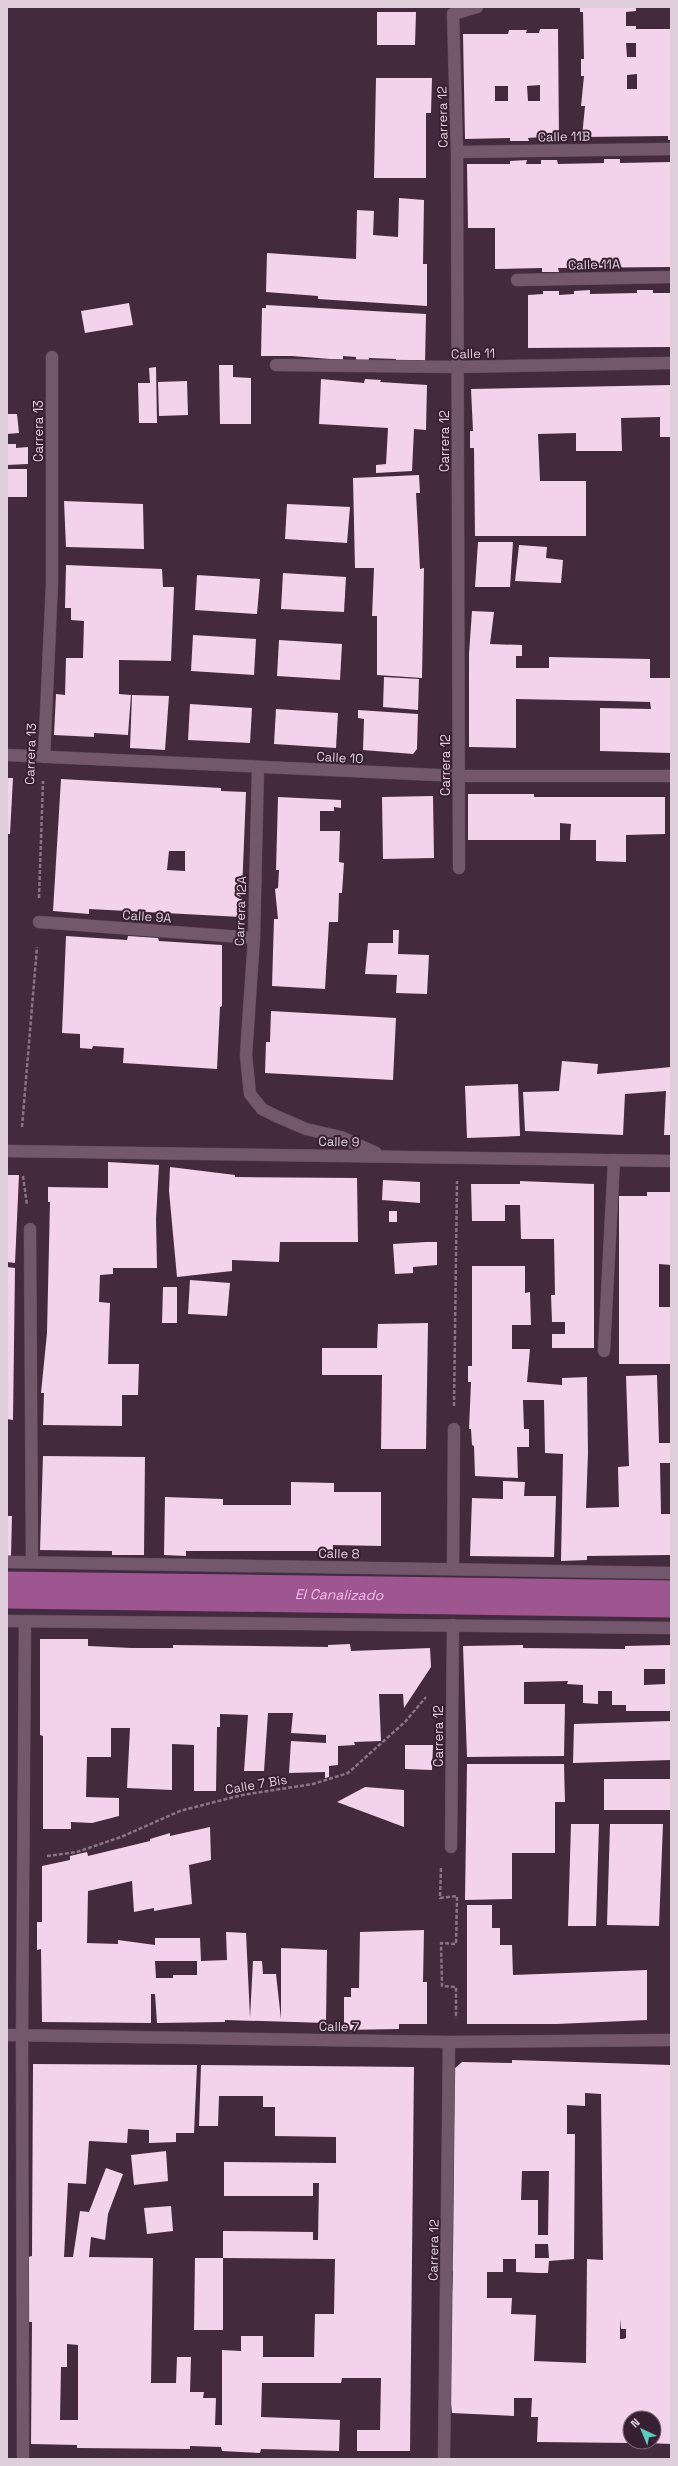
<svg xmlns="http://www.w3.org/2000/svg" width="678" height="2466" font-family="'Space Grotesk',sans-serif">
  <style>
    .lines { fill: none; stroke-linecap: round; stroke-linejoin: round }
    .canal { stroke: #9d5690; stroke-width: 37 }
    .building { fill: #f3d2eb; fill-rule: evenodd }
    .minor-casing { stroke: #5b4658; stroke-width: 13 }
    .path { stroke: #897485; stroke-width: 2.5; stroke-dasharray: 4 2; stroke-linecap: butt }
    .minor { stroke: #73576d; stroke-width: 12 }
    .labels { text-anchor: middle; stroke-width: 4; stroke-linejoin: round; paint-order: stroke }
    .street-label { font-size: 13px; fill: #dfcfdc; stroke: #382033 }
    .water-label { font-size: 14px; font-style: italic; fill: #f8bdec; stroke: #382033 }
  </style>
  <rect width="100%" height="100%" fill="#432a3e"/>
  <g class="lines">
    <!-- canal -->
    <path class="canal" id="s1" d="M7,1590L671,1599"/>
  </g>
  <!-- building -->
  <g class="building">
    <path d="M580,7H636V11L626,12V26H636V29H671V140H668V136L582,137L585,106H581L584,76H581V59H584L583,12H580ZM626,43H636V57H627ZM637,74V89H627V75Z"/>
    <path d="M377,12H416L415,45H377Z"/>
    <path d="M540,29H558L559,141H541V137L528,138L529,141H510V138L465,139L463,34H508L509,30H527L526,33H539ZM540,85V101H528L527,86ZM495,86H508V101H495Z"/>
    <path d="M376,78H432L431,113H426V178H374Z"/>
    <path d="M604,159H620V163L671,162V267L558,268L559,272H542V268L495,269V228H468L467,164H510V161L527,160L526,164H541V160H557L558,164L604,163Z"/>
    <path d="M399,198L424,200L423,264H427V306L318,299V296L266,292L267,253L356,259L357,210L374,211L373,235L398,237Z"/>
    <path d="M590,290V294L637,293V290H653V293H671V347L528,348V295L543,294V291H559V295L574,294V291Z"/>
    <path d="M129,303L133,325L85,333L81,311Z"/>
    <path d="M266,305L426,314L425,365L395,363L396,359L369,358V362L356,361V357L343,356V360L292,356H261L262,308H266Z"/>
    <path d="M219,365H233V377L251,378V424H220Z"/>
    <path d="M156,367L157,423H139L138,383H150L149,368Z"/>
    <path d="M321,379L364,383L365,379L381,380L380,382L427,385L426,430L414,429L412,471L376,473V465L386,464L388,428L319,424Z"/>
    <path d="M187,381L188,415L159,416L158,382Z"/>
    <path d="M671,385V437H660V417L621,418L622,451H576V433L538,434L540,481H586V536H475L474,448H470V431H473L471,389Z"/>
    <path d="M7,414H17L19,433L7,434Z"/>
    <path d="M7,444H16V448L28,447V464L7,465Z"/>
    <rect x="7" y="469" width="20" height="28"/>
    <path d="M419,475L420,493H416L420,569L424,568L422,678L377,675V616H372L374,568H355L353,478Z"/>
    <path d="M64,501L143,504L144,549L66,547Z"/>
    <path d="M287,504L350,507L347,543L285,539Z"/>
    <path d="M478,542H513L510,587H475Z"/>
    <path d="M519,545L547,547L546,558L563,560L561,583L515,581Z"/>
    <path d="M66,565L162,569L163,587H174L171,661L119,660V694L131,695L128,735L94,733V737L54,735L56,694L65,695L66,658H83L84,621L71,620V608H65Z"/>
    <path d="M283,573L346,577L344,612L281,609Z"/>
    <path d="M197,575L260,579L257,614L195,610Z"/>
    <path d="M472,611L494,612L490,644L522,645V656H516V668H549V657L650,659V678H671V753L600,751V708L651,709L650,702L615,701L516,699V748L469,747V654Z"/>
    <path d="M193,635L256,639L254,675L191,671Z"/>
    <path d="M279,640L342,644L340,680L277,676Z"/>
    <path d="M384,677L419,679L418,710L383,707Z"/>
    <path d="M132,695L169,696L165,750L130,748Z"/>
    <path d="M190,704L252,708L250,743L188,740Z"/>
    <path d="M276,709L338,713L336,748L274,744Z"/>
    <path d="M358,710L418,714L417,749L413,754L363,750L364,719L358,718Z"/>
    <path d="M7,778H13L10,834H7Z"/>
    <path d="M61,779L221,788V791L246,792L241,917L89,909V914L53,911ZM169,851H185V871L167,870Z"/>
    <path d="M468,794H534V797H665V834L626,835V862L596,861V840H570L571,824L560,823V840H468Z"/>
    <path d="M433,796L434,858L383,859L382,797Z"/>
    <path d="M278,797L341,800V808L334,807V811H320V831H340L339,862L344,863L342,893H339L338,922H329L325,989L272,986L274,919H278L275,889L278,888L279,870H276Z"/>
    <path d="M393,930H399L398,954L429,955L427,994L396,993L397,975L365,974L368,943H393Z"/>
    <path d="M66,936L127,940L128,936L158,938L159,941L222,945V1006L220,1007L217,1069L123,1063L124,1048L93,1046L92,1049L80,1048V1034L62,1033Z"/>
    <path d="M271,1011L396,1018L393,1080L265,1073L266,1042H270Z"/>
    <path d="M562,1061L598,1064L597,1074L671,1067V1135H664L666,1091L625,1094L623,1135L525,1131L523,1092L559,1091Z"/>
    <path d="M518,1084L520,1136L467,1138L465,1086Z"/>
    <path d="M108,1162L159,1165L156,1219L157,1268H113V1274L100,1275L99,1302L110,1303L108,1364H139L138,1395H122V1426L43,1425L44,1393H41L47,1333L50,1202H48V1187L108,1188Z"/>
    <path d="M170,1167L235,1175V1177L357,1178L358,1242H280L279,1262L232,1260V1271L177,1277L169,1191Z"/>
    <path d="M7,1175H19L15,1263L7,1262Z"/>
    <path d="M383,1180L420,1182V1203L382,1200Z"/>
    <path d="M520,1181L594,1184V1348H552V1334H565V1322H552L551,1295H555L554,1239H521L520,1205H505V1221H472L471,1184H520Z"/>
    <path d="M647,1192H671V1265L659,1264V1307H671V1364H619V1196H647Z"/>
    <rect x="389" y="1211" width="8" height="11"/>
    <path d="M426,1242H437V1265L413,1267V1273L395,1274L393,1244Z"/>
    <path d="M472,1266H525V1293L530,1292L531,1325H512V1349H530L527,1382L562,1385V1378L587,1377L588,1453L586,1508L619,1507L618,1467L629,1466L626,1376L657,1375L659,1443H671V1463H660L661,1514H671V1555L587,1556V1560L561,1561L563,1454L545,1453L544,1400H523L524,1429H529V1447H517L518,1478L475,1476L474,1446L472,1445L471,1429H469L471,1382H468V1366H472Z"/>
    <path d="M7,1267L15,1268L13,1420L7,1419Z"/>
    <path d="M190,1280L230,1283L227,1316L188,1314Z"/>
    <path d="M163,1287H177V1323H162Z"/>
    <path d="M428,1323L426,1449H381L382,1375H322V1348H377L378,1324Z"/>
    <path d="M43,1456L145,1457L144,1555H112V1551L40,1550Z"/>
    <path d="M503,1481L525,1482L524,1496H556L554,1557L470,1556L472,1498L503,1499Z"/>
    <path d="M291,1482L334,1483V1492H381V1546L333,1545V1551H186V1556L164,1555L165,1497L223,1499V1505H291Z"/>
    <path d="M7,1516H12L11,1556H7Z"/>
    <path d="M40,1639H88V1646L132,1648H173V1645L328,1647V1645L350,1644L351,1651L430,1648L431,1667L404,1708L403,1694H379L381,1741L354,1742L355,1745L338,1746V1765L329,1766V1777L325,1778V1772L289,1773L291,1741L326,1743V1735L291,1733L293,1713H268L264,1771H244L248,1715L220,1714V1727H217L216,1791H194V1745L172,1744V1790L127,1788L130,1728H111V1757H87L86,1797L119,1798V1816L92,1823L71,1822V1829H43V1736L40,1735Z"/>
    <path d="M523,1645V1648L625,1649V1646L671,1645V1711H626V1705H612V1691H598V1704L583,1703V1685L567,1684L568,1681L524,1682V1704H565L564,1756L467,1757L463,1646ZM644,1669H665V1684L644,1685Z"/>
    <path d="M671,1721V1760L573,1763L574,1724Z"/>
    <path d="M405,1745H433L432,1770L405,1769Z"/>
    <path d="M467,1764H564L565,1802H555V1853H512V1899L465,1900Z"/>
    <rect x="604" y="1779" width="67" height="31"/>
    <path d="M365,1787L404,1790V1827L337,1802Z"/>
    <path d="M571,1824H599L596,1926H568Z"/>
    <path d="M610,1824H663L659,1926L607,1925Z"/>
    <path d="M210,1827L211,1860L189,1865L192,1904L154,1911V1908L134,1912L132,1881L88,1891L87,1943L118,1944V1940L155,1945V1938H200L201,1961L227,1960L226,1932L246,1933L250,2018L253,1961H262L263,1974H276L281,2019V1948L327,1950L326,2023L225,2020V2022L157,2023L155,1994H151V2023L42,2022L41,1949L37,1950V1922H42V1866L70,1860V1856L87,1852L88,1856L150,1841V1839L170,1833V1836ZM155,1961H197V1975H173V1978H156Z"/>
    <path d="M467,1905H492V1928H500V1945H512L513,1975L647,1970V2020L557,2024H467Z"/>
    <path d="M424,1930L423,1982H427V2024H399V2029L344,2030V1997H351V1988H359L360,1932Z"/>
    <path d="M512,2060L671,2065V2444L647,2443L654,2442V2418H630V2443L537,2442L538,2417H531L532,2398H514V2416L452,2413L448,2376L453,2271H450L451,2255H453L454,2069L462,2062L512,2063ZM585,2093L601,2094L603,2260L587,2259L586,2363L534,2361L536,2315L511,2314L512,2298H487V2272H503V2259H516V2272L538,2273H548L549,2261L574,2259L575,2134H567V2105L585,2106ZM522,2171H549L548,2235H538V2200H521ZM535,2244H548L549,2258H535ZM620,2319L621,2329H626V2338L623,2339H620Z"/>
    <path d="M33,2064L197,2065L194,2133H176V2142L149,2143V2130L128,2129L127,2143L89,2141L86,2184L68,2183L64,2257H73L80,2211L89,2212L106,2168L123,2174L108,2214L105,2240L91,2237L89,2257L153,2258L151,2383H176L177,2357H191L190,2392H204L203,2398H216L215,2425H222V2350L241,2351V2336H263V2357H314L315,2314H334L335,2259L223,2258V2330H194L195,2258H223V2231L313,2232V2240H318L319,2183H313V2196H224V2162L336,2163V2137L275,2136V2107H263V2096H219L218,2126H199L201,2065L414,2067L410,2451H357V2430H380L381,2378H342L341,2383H262L261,2417L340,2420L339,2451L261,2449L260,2453L222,2451L221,2447L190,2446V2449L77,2448V2445L31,2444L32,2322H27L28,2257L32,2256ZM67,2344L78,2345V2420H60L61,2367H67Z"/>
    <path d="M166,2151L168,2181L134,2185L131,2155Z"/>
    <path d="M171,2206L173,2231L147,2234L144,2208Z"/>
  </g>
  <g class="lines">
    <defs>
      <g id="minor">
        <path d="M457,152L671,149"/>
        <path d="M517,280L671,277"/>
        <path d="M276,365L457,367L671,363"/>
        <path d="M7,755L459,776H671"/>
        <path d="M44,757L52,583V357"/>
        <path d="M258,767L254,938L246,1055L250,1094L262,1109L276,1116L306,1129L341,1137L376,1153"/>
        <path d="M459,868L457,152L453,14L477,7"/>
        <path d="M39,922L254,938"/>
        <path d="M7,1151L671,1161"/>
        <path d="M30,1229L32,1562"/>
        <path d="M604,1351L614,1160"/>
        <path d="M7,1562L671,1573"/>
        <path d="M453,1569L454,1429"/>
        <path d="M7,1621L671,1628"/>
        <path d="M451,1847L453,1625"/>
        <path d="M7,2035L449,2042L671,2040"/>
        <path d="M23,2459L22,2035L25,1622"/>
        <path d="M444,2459L449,2042"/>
      </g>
    </defs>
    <!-- minor casing -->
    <use href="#minor" class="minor-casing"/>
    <!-- path -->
    <g class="path">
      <path d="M39,898L43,781"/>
      <path d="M22,1127L37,947"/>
      <path d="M23,1176L27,1205"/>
      <path d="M454,1406L457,1181"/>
      <path d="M47,1856L77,1852L121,1837L180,1811L242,1795L313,1784L348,1773L405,1722L426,1697"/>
      <path d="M441,1868L440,1898L457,1896L456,1944L441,1943L442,1986L456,1987V2018"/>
    </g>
    <!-- minor -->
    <use href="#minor" class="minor"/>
  </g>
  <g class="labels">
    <!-- street labels -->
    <g class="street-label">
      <text transform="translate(442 117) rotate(-91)" y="5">Carrera 12</text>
      <text transform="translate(564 136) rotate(-1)" y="5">Calle 11B</text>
      <text transform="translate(594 264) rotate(-1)" y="5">Calle 11A</text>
      <text transform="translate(473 353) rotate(-1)" y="5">Calle 11</text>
      <text transform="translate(38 431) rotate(-90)" y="5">Carrera 13</text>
      <text transform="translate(444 441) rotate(-90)" y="5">Carrera 12</text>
      <text transform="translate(30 754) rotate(-88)" y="5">Carrera 13</text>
      <text transform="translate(340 757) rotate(3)" y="5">Calle 10</text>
      <text transform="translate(445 765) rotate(-90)" y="5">Carrera 12</text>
      <text transform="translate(240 911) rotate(-88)" y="5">Carrera 12A</text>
      <text transform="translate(147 916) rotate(4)" y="5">Calle 9A</text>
      <text transform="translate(339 1141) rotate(1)" y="5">Calle 9</text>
      <text transform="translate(339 1553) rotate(1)" y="5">Calle 8</text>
      <text transform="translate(438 1736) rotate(-90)" y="5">Carrera 12</text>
      <text transform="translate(256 1784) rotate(-10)" y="5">Calle 7 Bis</text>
      <text transform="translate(339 2026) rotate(1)" y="5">Calle 7</text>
      <text transform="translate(433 2250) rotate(-89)" y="5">Carrera 12</text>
    </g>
    <!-- water labels -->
    <g class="water-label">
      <text dy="5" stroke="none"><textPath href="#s1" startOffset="332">El Canalizado</textPath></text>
    </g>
  </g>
  <!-- border -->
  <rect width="678" height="2466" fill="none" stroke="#dfcfdc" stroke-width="16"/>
  <!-- north arrow -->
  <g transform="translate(642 2430) rotate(316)"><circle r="19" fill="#382033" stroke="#7b6677"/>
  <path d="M0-3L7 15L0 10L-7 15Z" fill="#59cebf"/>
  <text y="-6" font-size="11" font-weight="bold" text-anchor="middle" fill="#dfcfdc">N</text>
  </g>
</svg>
